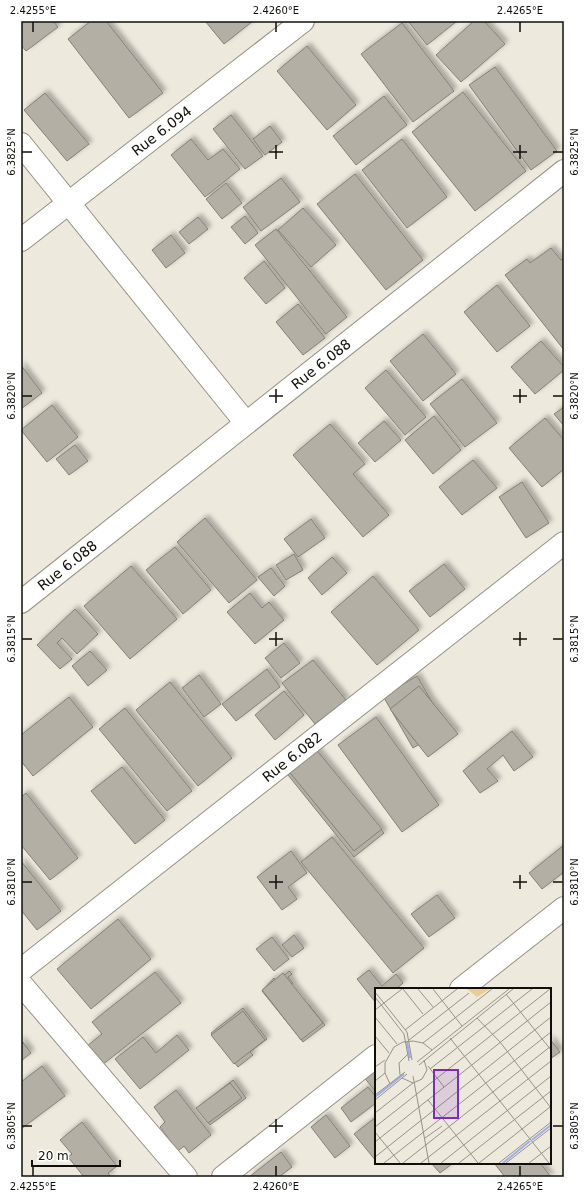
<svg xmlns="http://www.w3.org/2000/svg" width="585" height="1198" font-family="'DejaVu Sans',sans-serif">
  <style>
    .building { fill: #b4afa4; stroke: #848075; filter: url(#shadow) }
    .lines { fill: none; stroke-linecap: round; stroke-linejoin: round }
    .minor-casing { stroke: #959085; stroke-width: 24 }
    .minor { stroke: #fff; stroke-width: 22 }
    .ticks { fill: none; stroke: #110f0b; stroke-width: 1.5 }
    .labels { text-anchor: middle; stroke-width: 3; stroke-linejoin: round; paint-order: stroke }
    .street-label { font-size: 14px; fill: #110f0b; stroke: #fff }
    .inset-river { fill: none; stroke: #9dadeb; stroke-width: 2 }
    .inset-road { fill: none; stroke: #969289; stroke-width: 1 }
    .view { fill: #7b2cbf; fill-opacity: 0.15; stroke: #7b2cbf; stroke-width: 2 }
    .inset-edge { fill: none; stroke: #110f0b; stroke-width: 2 }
    .neatline { fill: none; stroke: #110f0b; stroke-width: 1.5 }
    .ticks-label { font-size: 10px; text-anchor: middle; fill: #110f0b }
  </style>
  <defs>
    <filter id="shadow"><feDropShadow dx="3.5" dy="-3.5" stdDeviation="2" flood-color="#0004"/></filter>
  </defs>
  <rect width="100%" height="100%" fill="#eee9dd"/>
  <!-- building -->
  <g class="building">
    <path d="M21,21H53L58,27L26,51L21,45Z"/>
    <path d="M91,21H106L163,93L129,118L68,39Z"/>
    <path d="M205,21H253L224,44Z"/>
    <path d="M408,21H457L427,45Z"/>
    <path d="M474,21H484L505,44L461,82L436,55Z"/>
    <path d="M402,23L454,91L413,122L361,54Z"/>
    <path d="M307,46L356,105L327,130L277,71Z"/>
    <path d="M495,67L557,151L531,170L469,85Z"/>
    <path d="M463,92L526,171L475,211L412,132Z"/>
    <path d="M45,93L89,144L67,161L24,110Z"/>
    <path d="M384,96L407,125L356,165L333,136Z"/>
    <path d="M231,115L263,156L245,169L213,129Z"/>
    <path d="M270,126L282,142L265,155L253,139Z"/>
    <path d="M191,139L208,160L223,149L240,169L205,197L171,155Z"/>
    <path d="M402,139L447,197L407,228L362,170Z"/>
    <path d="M355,174L423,260L386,290L317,204Z"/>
    <path d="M281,178L300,202L261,231L243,207Z"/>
    <path d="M226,183L242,203L222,219L206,199Z"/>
    <path d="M303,208L336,245L311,267L278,230Z"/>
    <path d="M245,216L258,233L245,244L231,227Z"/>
    <path d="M198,217L208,229L189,244L179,232Z"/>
    <path d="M276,229L347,317L326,334L255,245Z"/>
    <path d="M171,235L185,253L166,268L152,250Z"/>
    <path d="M551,248L561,260L564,258V350L505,275L527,259L530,263Z"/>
    <path d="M264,261L285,288L266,304L244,278Z"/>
    <path d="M497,285L530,326L497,352L464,312Z"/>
    <path d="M298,304L325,338L303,355L276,322Z"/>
    <path d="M423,334L456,374L423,401L390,361Z"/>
    <path d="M541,341L564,367V370L535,394L511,367Z"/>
    <path d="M21,365L42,393L21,409Z"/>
    <path d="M386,370L426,417L405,435L365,388Z"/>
    <path d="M462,379L497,423L465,447L430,404Z"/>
    <path d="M52,405L78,437L47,462L21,430Z"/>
    <path d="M564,407V426L554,414Z"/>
    <path d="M434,416L461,450L433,474L405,440Z"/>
    <path d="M545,418L564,440V469L542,487L509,448Z"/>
    <path d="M384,421L401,440L375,462L358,443Z"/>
    <path d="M330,424L365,464L353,474L389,515L363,537L293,455Z"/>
    <path d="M75,445L88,461L69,475L56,459Z"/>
    <path d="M473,460L497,488L462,515L439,487Z"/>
    <path d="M522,482L549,523L526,538L499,497Z"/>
    <path d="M205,518L257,580L229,603L177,542Z"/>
    <path d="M311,519L325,538L298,557L284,539Z"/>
    <path d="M175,547L211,590L183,614L146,570Z"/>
    <path d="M294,554L303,570L286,580L276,565Z"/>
    <path d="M332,557L347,573L322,595L308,578Z"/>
    <path d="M444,564L465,589L430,617L409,591Z"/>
    <path d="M131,566L177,619L130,659L84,606Z"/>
    <path d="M271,568L285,586L274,596L258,577Z"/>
    <path d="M373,576L419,630L377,665L331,612Z"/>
    <path d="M250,593L262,608L269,602L284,620L255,644L227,612Z"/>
    <path d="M75,609L98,634L77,654L62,638L57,643L72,659L60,669L37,645Z"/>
    <path d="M284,643L300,663L281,678L265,658Z"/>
    <path d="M90,651L107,670L88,686L72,666Z"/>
    <path d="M313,660L346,700L315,724L282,683Z"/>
    <path d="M267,669L280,687L236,721L222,704Z"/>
    <path d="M199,675L221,704L204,717L182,688Z"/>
    <path d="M417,676L447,728L413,748L383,696Z"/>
    <path d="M170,682L232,758L198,786L136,710Z"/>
    <path d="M419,686L458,734L428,757L390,709Z"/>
    <path d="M284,691L304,715L275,740L255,715Z"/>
    <path d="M69,697L93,727L33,776L21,761V735Z"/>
    <path d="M125,708L192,791L167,811L99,729Z"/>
    <path d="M376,717L439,805L402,832L338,745Z"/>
    <path d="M512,731L533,757L514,771L503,755L487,769L498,781L480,793L463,771Z"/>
    <path d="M313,746L384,833L354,857L284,770Z"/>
    <path d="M314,747L382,829L354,851L287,769Z"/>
    <path d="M122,767L165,820L135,844L91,791Z"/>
    <path d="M26,793L78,858L50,880L21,845V797Z"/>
    <path d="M332,837L424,948L393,973L301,862Z"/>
    <path d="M564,845V872L542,889L529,873Z"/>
    <path d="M291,851L307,873L288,887L297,899L282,910L257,877Z"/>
    <path d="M21,861L61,911L37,930L21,910Z"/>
    <path d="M437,895L455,918L429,937L411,914Z"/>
    <path d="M118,919L151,959L91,1009L57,969Z"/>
    <path d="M294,935L304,948L292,957L282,945Z"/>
    <path d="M272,937L289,959L274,971L256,949Z"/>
    <path d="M369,970L382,986L396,974L403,983L396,989H376V1003L357,979Z"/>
    <path d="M289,971L292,974L288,977L293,983L279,992L296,1011L309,1005L325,1025L303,1042L262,991L274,978L277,982Z"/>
    <path d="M155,972L181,1003L102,1065L87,1046L102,1034L92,1022Z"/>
    <path d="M283,973L323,1023L301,1040L262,990Z"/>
    <path d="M243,1008L267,1039L250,1052L253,1055L238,1067L211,1033Z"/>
    <path d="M243,1011L265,1040L234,1064L211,1035Z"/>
    <path d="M177,1035L189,1050L140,1089L115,1059L143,1037L156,1053Z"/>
    <path d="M550,1039L560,1052L550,1059Z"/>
    <path d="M21,1040L28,1049L21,1055Z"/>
    <path d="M21,1040L31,1053L21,1061Z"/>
    <path d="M42,1066L65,1096L21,1129V1082Z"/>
    <path d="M376,1066V1092L363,1076Z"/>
    <path d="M233,1080L246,1098L210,1125L197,1108Z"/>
    <path d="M230,1083L242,1098L208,1123L196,1108Z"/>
    <path d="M368,1087L376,1097V1103L351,1122L341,1108Z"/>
    <path d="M176,1090L211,1135L189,1153L184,1146L178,1151L160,1127L165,1122L154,1107Z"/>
    <path d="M326,1115L350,1146L335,1158L311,1127Z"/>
    <path d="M376,1117V1161L354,1134Z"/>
    <path d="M82,1122L117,1166L108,1173L111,1177H84L68,1157L72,1154L60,1140Z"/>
    <path d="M281,1152L292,1167L279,1177H249Z"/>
    <path d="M431,1163H453L440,1173Z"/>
    <path d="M494,1163H540L551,1177H505Z"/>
  </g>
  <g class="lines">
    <defs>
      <g id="minor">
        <path d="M21,144L246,423"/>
        <path id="s1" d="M21,240L303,21"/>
        <path id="s2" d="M21,602L564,171"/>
        <path id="s3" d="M21,970L564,543"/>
        <path d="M21,984L186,1177"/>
        <path d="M461,989L564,908"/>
        <path d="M223,1177L376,1056"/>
      </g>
    </defs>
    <!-- minor casing -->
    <use href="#minor" class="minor-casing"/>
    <!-- minor -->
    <use href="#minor" class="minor"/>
  </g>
  <!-- ticks -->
  <path class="ticks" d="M33,22V32M276,22V32M520,22V32M276,145V159M520,145V159M22,152H32M269,152H283M513,152H527M553,152H563M276,389V403M520,389V403M22,396H32M269,396H283M513,396H527M553,396H563M276,632V646M520,632V646M22,639H32M269,639H283M513,639H527M553,639H563M276,875V889M520,875V889M22,882H32M269,882H283M513,882H527M553,882H563M276,1119V1133M22,1126H32M269,1126H283M553,1126H563M33,1166V1176M276,1166V1176M520,1166V1176"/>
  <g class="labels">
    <!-- street labels -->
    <g class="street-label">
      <text dy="5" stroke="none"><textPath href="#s1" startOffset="178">Rue 6.094</textPath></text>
      <text dy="5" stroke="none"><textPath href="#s2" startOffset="383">Rue 6.088</textPath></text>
      <text dy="5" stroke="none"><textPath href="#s2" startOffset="59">Rue 6.088</textPath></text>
      <text dy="5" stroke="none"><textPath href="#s3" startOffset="345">Rue 6.082</textPath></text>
    </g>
  </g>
  <!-- overview -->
  <g transform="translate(375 988)">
    <rect width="176" height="176" fill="#eee9dd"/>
    <path d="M92,1H115L102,9Z" fill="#e7ce94"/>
    <path class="inset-river" d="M32,54L35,70M0,109L29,86M157,152L176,137M128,175L155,153"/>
    <path class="inset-road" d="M28,1L48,26M43,1L58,19M58,1L87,38M0,4L32,44L37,72M131,6L176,62M0,9L29,46L34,73M0,22L27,1M0,29L22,56M102,30L125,54L176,120M30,42L82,1M0,48L14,65M75,50L174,175M34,52L94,5M48,55L117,1M42,74L134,1M44,77L138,1M53,78L69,99M0,79L10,72M55,81L157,1M25,87L24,75L33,66M38,88L54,175M27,90L38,95L47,91L52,82L49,72M0,93L10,85M15,96L10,85V75L19,59L28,54L38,53L48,55L57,62M0,107L30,84M0,112L32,86M53,112L103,175M0,125L38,95M0,139L175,1M0,144L25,175M50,150L67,138M0,154L176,14M0,169L176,29M9,175L176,44M28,175L176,58M46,175L176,73M66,175L176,88M84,175L176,103M104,175L175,119M124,175L176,134M131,175L176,140M154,175L176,158"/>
    <path class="view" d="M59,82H83V130H59Z"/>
    <rect width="176" height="176" class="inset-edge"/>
  </g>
  <!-- border -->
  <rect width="585" height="1198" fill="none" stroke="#ffffff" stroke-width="44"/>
  <!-- scale -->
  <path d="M32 1160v6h88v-6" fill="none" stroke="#110f0b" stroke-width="2"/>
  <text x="38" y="1160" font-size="12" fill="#110f0b" stroke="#ffffff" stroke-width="3" paint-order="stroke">20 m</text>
  <rect x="22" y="22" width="541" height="1154" class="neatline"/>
  <g class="ticks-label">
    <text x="33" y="14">2.4255°E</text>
    <text x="276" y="14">2.4260°E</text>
    <text x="520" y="14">2.4265°E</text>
    <text transform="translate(11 152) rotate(-90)" y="4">6.3825°N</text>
    <text transform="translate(574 152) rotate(-90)" y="4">6.3825°N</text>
    <text transform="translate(11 396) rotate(-90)" y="4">6.3820°N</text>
    <text transform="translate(574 396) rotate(-90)" y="4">6.3820°N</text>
    <text transform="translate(11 639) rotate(-90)" y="4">6.3815°N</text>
    <text transform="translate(574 639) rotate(-90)" y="4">6.3815°N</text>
    <text transform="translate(11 882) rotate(-90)" y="4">6.3810°N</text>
    <text transform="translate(574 882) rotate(-90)" y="4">6.3810°N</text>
    <text transform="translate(11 1126) rotate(-90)" y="4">6.3805°N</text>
    <text transform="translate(574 1126) rotate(-90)" y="4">6.3805°N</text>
    <text x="33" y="1190">2.4255°E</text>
    <text x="276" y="1190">2.4260°E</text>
    <text x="520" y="1190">2.4265°E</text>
  </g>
</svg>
